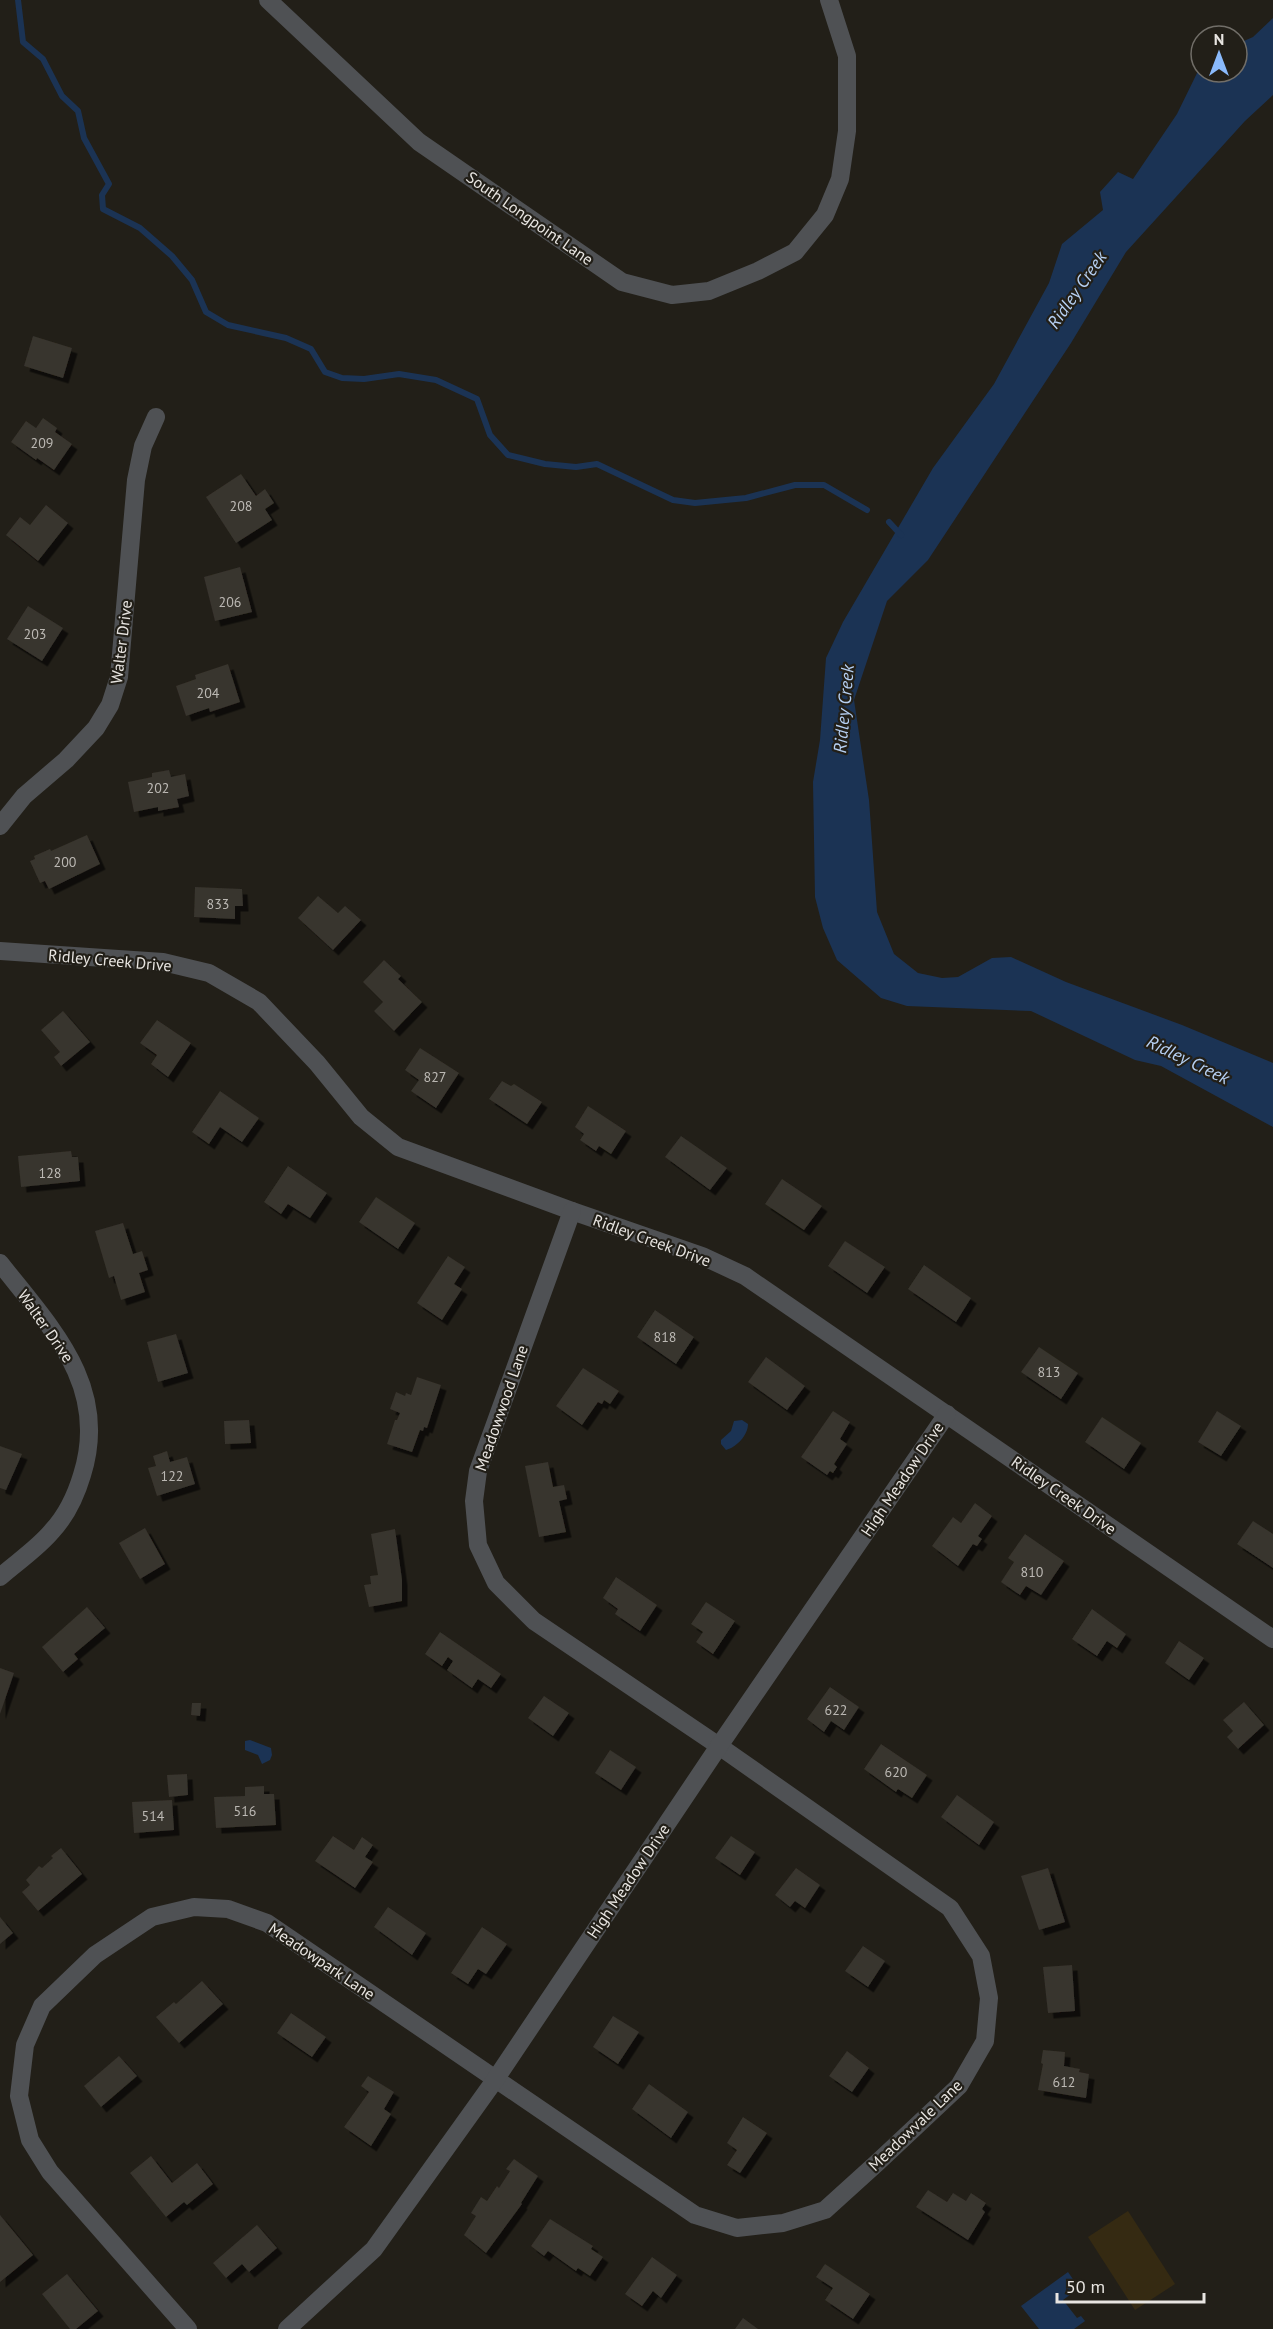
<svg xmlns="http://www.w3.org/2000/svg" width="1273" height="2329" font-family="'PT Sans',sans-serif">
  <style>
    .green { fill: #352a12 }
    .water { fill: #1b3354 }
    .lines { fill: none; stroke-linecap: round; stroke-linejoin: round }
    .stream { stroke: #1b3354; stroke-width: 6 }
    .building { fill: #38342d; filter: url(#shadow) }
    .minor { stroke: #4f5154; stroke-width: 18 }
    .labels { text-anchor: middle; stroke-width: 4.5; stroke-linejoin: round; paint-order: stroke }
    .number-label { font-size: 14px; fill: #bcb9b4 }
    .street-label { font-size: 16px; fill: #e8e5e1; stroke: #221f18 }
    .water-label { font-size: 18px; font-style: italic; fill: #b6d0f3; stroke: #221f18 }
  </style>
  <defs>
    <filter id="shadow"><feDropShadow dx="5.5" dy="5.5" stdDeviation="0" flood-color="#0009"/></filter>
  </defs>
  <rect width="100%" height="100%" fill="#221f18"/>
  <!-- green -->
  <path class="green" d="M1128,2211L1175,2284L1135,2310L1088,2237Z"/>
  <!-- water -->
  <g class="water">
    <path d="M1273,18V95L1245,121L1126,252L1071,343L928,560L887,601L854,700L869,800L877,912L894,954L918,973L942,978L958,977L992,958L1011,957L1066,982L1182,1025L1273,1063V1127L1161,1066L1135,1060L1031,1011L907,1006L881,998L837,960L823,928L815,897L813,782L820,740L826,658L843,622L933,468L994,384L1049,283L1062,244L1103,210L1100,192L1118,172L1133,179L1177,114L1201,65V72H1237V44L1253,37Z"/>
    <path d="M742,1420L748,1424C748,1435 737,1447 726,1450L721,1444V1440L731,1431L734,1421Z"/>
    <path d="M250,1740L271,1748L272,1755L270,1760L262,1764L258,1755L245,1750V1741Z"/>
    <path d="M1068,2272L1079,2288L1063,2300L1077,2318L1081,2316L1085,2321L1074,2329H1039L1021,2306Z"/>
  </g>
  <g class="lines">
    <!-- stream -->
    <g class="stream">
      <path d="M18,0L23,42L43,59L62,96L78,111L84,138L109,184L102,195L103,209L140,228L172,256L192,280L206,312L228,325L286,338L311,349L325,372L342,378L364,379L399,374L436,380L477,399L490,435L508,455L545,464L576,467L597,464L673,500L695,503L746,498L795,485H824L867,510"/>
      <path d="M889,522L901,535"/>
    </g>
  </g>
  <!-- building -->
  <g class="building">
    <path d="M33,336L72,348L63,378L24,366Z"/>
    <path d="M43,418L57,428L55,432L72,444L54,470L37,458L36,460L11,442L26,421L36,428Z"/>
    <path d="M241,474L256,496L265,489L274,503L265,509L272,520L236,543L206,497Z"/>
    <path d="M46,505L68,523L38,561L6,535L20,517L30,525Z"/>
    <path d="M240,567L252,612L215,621L204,577Z"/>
    <path d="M28,606L63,628L42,661L7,639Z"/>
    <path d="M228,664L240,702L210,712L209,708L186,716L176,686L196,679L195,675Z"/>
    <path d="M169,770L171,777L185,774L189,796L177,799L179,807L158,811V807L134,812L128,782L152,777V773Z"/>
    <path d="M87,835L100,864L49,889L45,881L40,883L30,861L35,859L34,856L50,849L51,851Z"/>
    <path d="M195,887L242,889L243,906H235V919L194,917Z"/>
    <path d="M318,896L338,913L345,906L361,920L333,950L298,918Z"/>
    <path d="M384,960L401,976L398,979L422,1002L394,1031L374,1011L383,1002L363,982Z"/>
    <path d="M63,1011L90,1042L61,1066L54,1057L60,1052L41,1030Z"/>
    <path d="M157,1020L191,1043L168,1077L151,1064L157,1055L140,1043Z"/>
    <path d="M420,1048L459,1073L436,1108L411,1091L419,1080L405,1070Z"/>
    <path d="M502,1081L511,1086L514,1084L542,1102L527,1124L489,1099Z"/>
    <path d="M220,1091L259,1118L242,1142L220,1127L209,1144L192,1132Z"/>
    <path d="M588,1106L626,1131L611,1154L599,1146L596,1151L580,1140L584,1134L575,1127Z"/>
    <path d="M681,1136L727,1168L710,1190L665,1157Z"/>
    <path d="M71,1151L72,1157H78L80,1181L21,1187L18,1156Z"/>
    <path d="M288,1166L327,1193L310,1218L288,1204L281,1214L264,1202Z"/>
    <path d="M782,1179L822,1206L804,1230L765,1204Z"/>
    <path d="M376,1197L415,1223L398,1249L359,1222Z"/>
    <path d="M123,1223L133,1254L142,1251L148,1270L139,1273L145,1292L121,1300L114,1276L109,1278L95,1231Z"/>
    <path d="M845,1241L885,1267L867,1293L828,1266Z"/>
    <path d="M448,1256L465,1267L454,1284L462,1289L442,1320L417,1303Z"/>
    <path d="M924,1265L971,1298L956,1322L908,1289Z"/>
    <path d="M655,1310L694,1337L676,1364L637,1337Z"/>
    <path d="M176,1334L188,1373L158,1382L147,1342Z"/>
    <path d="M1039,1347L1078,1373L1061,1399L1021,1372Z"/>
    <path d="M766,1357L805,1386L787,1410L748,1382Z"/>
    <path d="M583,1368L619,1391L610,1404L604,1400L602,1404L598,1402L582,1425L556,1406Z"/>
    <path d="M417,1377L441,1385L427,1428L424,1427L423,1431L420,1430L412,1452L387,1444L395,1420H397L400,1413L390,1409L396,1392L405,1396L406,1393L411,1395Z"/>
    <path d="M833,1411L850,1422L840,1439L847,1444L834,1464L837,1467L833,1473L830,1471L827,1475L801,1457Z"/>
    <path d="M1217,1411L1241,1426L1221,1456L1198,1442Z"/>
    <path d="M1102,1417L1141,1443L1124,1469L1085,1442Z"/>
    <path d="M249,1420L251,1443L225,1444L224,1421Z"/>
    <path d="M0,1446L22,1454L6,1490L0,1488Z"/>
    <path d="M167,1451L170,1462L187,1457L195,1484L157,1496L148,1468L156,1466L153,1456Z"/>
    <path d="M548,1462L553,1487L564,1485L567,1499L559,1501L566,1532L539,1537L525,1466Z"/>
    <path d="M975,1503L992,1516L978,1536L982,1539L977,1546L973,1544L958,1566L932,1546L953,1517L961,1523Z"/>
    <path d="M1253,1521L1273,1534V1568L1237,1544Z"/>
    <path d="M145,1528L165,1564L140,1579L119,1543Z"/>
    <path d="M395,1529L402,1580V1601L369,1607L364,1585L371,1584L370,1576L378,1575L371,1534Z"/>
    <path d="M1025,1534L1064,1561L1041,1595L1026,1586L1020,1595L1001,1582L1014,1562L1008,1558Z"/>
    <path d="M616,1577L657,1605L640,1631L615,1614L618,1609L603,1598Z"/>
    <path d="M706,1602L735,1621L713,1654L696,1642L703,1632L691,1624Z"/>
    <path d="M87,1607L105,1628L74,1654L78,1659L63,1672L42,1647Z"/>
    <path d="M1092,1609L1126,1634L1117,1648L1107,1641L1097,1656L1072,1639Z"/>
    <path d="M440,1632L501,1674L491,1688L478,1679L472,1688L447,1670L453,1661L448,1657L442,1666L425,1654Z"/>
    <path d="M1179,1641L1204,1658L1189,1680L1165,1663Z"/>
    <path d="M0,1668L14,1673L0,1714Z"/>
    <path d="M830,1687L859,1707L844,1730L831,1721L824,1732L807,1719Z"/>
    <path d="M544,1696L569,1713L553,1736L528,1718Z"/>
    <path d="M1244,1702L1264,1725L1238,1749L1227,1737L1233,1731L1223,1720Z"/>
    <path d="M192,1703H201L200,1716L191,1715Z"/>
    <path d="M881,1744L927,1775L912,1798L898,1789L896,1792L864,1769Z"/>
    <path d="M610,1750L636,1767L621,1790L595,1773Z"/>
    <path d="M187,1774L188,1795L169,1797L167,1775Z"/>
    <path d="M264,1786V1794H274L276,1825L216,1828L214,1797L245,1796V1787Z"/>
    <path d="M957,1795L994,1822L979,1845L941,1817Z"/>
    <path d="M172,1800L174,1830L134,1833L132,1802Z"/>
    <path d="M333,1836L354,1850L362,1837L373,1845L365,1857L373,1862L355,1888L315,1861Z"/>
    <path d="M731,1836L755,1852L740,1875L715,1858Z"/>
    <path d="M61,1848L82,1874L38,1911L22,1892L30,1885L26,1880L39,1866L42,1868L53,1858L51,1856Z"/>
    <path d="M796,1868L820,1885L805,1908L795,1901L790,1907L775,1895Z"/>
    <path d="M1048,1868L1065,1922L1039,1930L1021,1876Z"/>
    <path d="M388,1907L426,1933L412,1955L374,1927Z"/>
    <path d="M0,1917L13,1933L0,1944Z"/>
    <path d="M482,1927L507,1944L486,1974L478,1969L468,1984L451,1973Z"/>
    <path d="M863,1946L885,1961L868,1987L845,1971Z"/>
    <path d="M1072,1965L1075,2011L1048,2013L1043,1967Z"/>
    <path d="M202,1981L223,2004L179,2043L156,2017L174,2002L176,2004Z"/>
    <path d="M291,2013L326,2037L312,2057L277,2033Z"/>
    <path d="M613,2016L639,2032L618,2064L593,2047Z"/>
    <path d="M1043,2050L1065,2052L1064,2066L1080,2069L1079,2072L1089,2074L1086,2098L1038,2090L1043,2064L1041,2063Z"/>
    <path d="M847,2051L869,2068L852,2092L829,2076Z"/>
    <path d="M119,2056L137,2076L101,2107L84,2086Z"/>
    <path d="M368,2076L394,2092L384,2109L391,2114L371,2146L344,2127L369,2092L361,2086Z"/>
    <path d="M649,2084L688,2112L671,2138L632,2109Z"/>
    <path d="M743,2117L767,2133L740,2173L727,2165L737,2150L727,2143Z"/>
    <path d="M151,2156L172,2183L197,2163L213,2184L187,2205L184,2202L166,2217L130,2173Z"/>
    <path d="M514,2159L538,2176L521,2203L522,2204L486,2253L464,2235L476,2216L471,2213L481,2197L487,2201L497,2186L499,2188L510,2171L506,2169Z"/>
    <path d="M928,2190L947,2202L953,2193L966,2201L971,2193L986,2203L982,2209L985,2212L968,2240L916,2207Z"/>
    <path d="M0,2215L33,2255L0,2282Z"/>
    <path d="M550,2219L593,2246L591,2249L603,2257L590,2276L578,2268L576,2271L548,2251L544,2256L531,2246Z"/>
    <path d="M257,2225L277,2248L249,2272L242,2264L226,2278L213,2263Z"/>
    <path d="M652,2257L677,2275L661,2298L653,2291L642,2306L625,2294Z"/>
    <path d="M825,2264L870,2294L853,2319L825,2300L833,2288L816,2277Z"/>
    <path d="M67,2274L98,2311L76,2329H70L42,2294Z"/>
    <path d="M743,2318L758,2329H735Z"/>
  </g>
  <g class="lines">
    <!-- minor -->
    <g class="minor">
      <path d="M268,0L419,142L622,282L672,295L709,291L758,271L795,252L825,215L840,179L847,131V56L829,0"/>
      <path d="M0,826L24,796L66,760L96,728L110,705L119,677L136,480L143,446L156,417"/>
      <path d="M0,951L163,962L209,973L259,1002L317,1063L361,1117L398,1147L572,1211L702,1256L745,1276L1273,1639"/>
      <path d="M0,1263C51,1328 110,1386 82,1475C76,1495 66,1516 52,1531C38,1548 17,1562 0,1577"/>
      <path d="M188,2329L50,2172L30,2140L19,2096L25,2045L42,2006L95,1955L152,1917L194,1907L228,1909L267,1923L695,2215L737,2228L783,2223L825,2210L878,2162L959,2086L985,2041L989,1998L981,1956L950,1908L719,1746L534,1621L496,1583L478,1545L474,1501L478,1471L572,1211"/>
      <path d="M287,2329L374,2249L495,2080L719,1746L947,1414"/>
    </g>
  </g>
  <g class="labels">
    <!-- number labels -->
    <g class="number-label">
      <text x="42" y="448">209</text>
      <text x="241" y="511">208</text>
      <text x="230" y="607">206</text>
      <text x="35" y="639">203</text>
      <text x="208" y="698">204</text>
      <text x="158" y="793">202</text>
      <text x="65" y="867">200</text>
      <text x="218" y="909">833</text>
      <text x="435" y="1082">827</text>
      <text x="50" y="1178">128</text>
      <text x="665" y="1342">818</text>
      <text x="1049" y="1377">813</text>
      <text x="172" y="1481">122</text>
      <text x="1032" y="1577">810</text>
      <text x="836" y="1715">622</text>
      <text x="896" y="1777">620</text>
      <text x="245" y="1816">516</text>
      <text x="153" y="1821">514</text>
      <text x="1064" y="2087">612</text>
    </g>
    <!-- street labels -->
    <g class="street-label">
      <text transform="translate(530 218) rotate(35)" y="6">South Longpoint Lane</text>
      <text transform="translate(121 642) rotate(-83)" y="6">Walter Drive</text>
      <text transform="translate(110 960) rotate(5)" y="6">Ridley Creek Drive</text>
      <text transform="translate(652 1240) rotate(20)" y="6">Ridley Creek Drive</text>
      <text transform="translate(46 1326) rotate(55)" y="6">Walter Drive</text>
      <text transform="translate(501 1408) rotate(-71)" y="6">Meadowwood Lane</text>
      <text transform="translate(902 1479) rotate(-56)" y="6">High Meadow Drive</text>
      <text transform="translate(1064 1495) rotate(35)" y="6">Ridley Creek Drive</text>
      <text transform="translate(628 1881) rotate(-56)" y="6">High Meadow Drive</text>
      <text transform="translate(322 1961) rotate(34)" y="6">Meadowpark Lane</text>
      <text transform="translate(915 2125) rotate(-44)" y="6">Meadowvale Lane</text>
    </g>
    <!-- water labels -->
    <g class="water-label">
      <text transform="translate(1077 290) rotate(-55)" y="6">Ridley Creek</text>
      <text transform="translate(844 709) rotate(-85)" y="6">Ridley Creek</text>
      <text transform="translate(1188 1060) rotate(26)" y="6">Ridley Creek</text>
    </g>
  </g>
  <!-- north arrow -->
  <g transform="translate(1219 54)"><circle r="28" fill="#221f18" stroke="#716e68" stroke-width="1.5"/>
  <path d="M0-4.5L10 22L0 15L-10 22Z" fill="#8abafc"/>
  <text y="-9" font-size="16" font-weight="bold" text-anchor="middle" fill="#e8e5e1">N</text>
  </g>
  <!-- scale -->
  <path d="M1057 2293v9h147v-9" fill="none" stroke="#e8e5e1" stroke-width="3"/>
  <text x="1066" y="2293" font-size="18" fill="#e8e5e1" stroke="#221f18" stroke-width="4.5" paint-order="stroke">50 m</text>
</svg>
